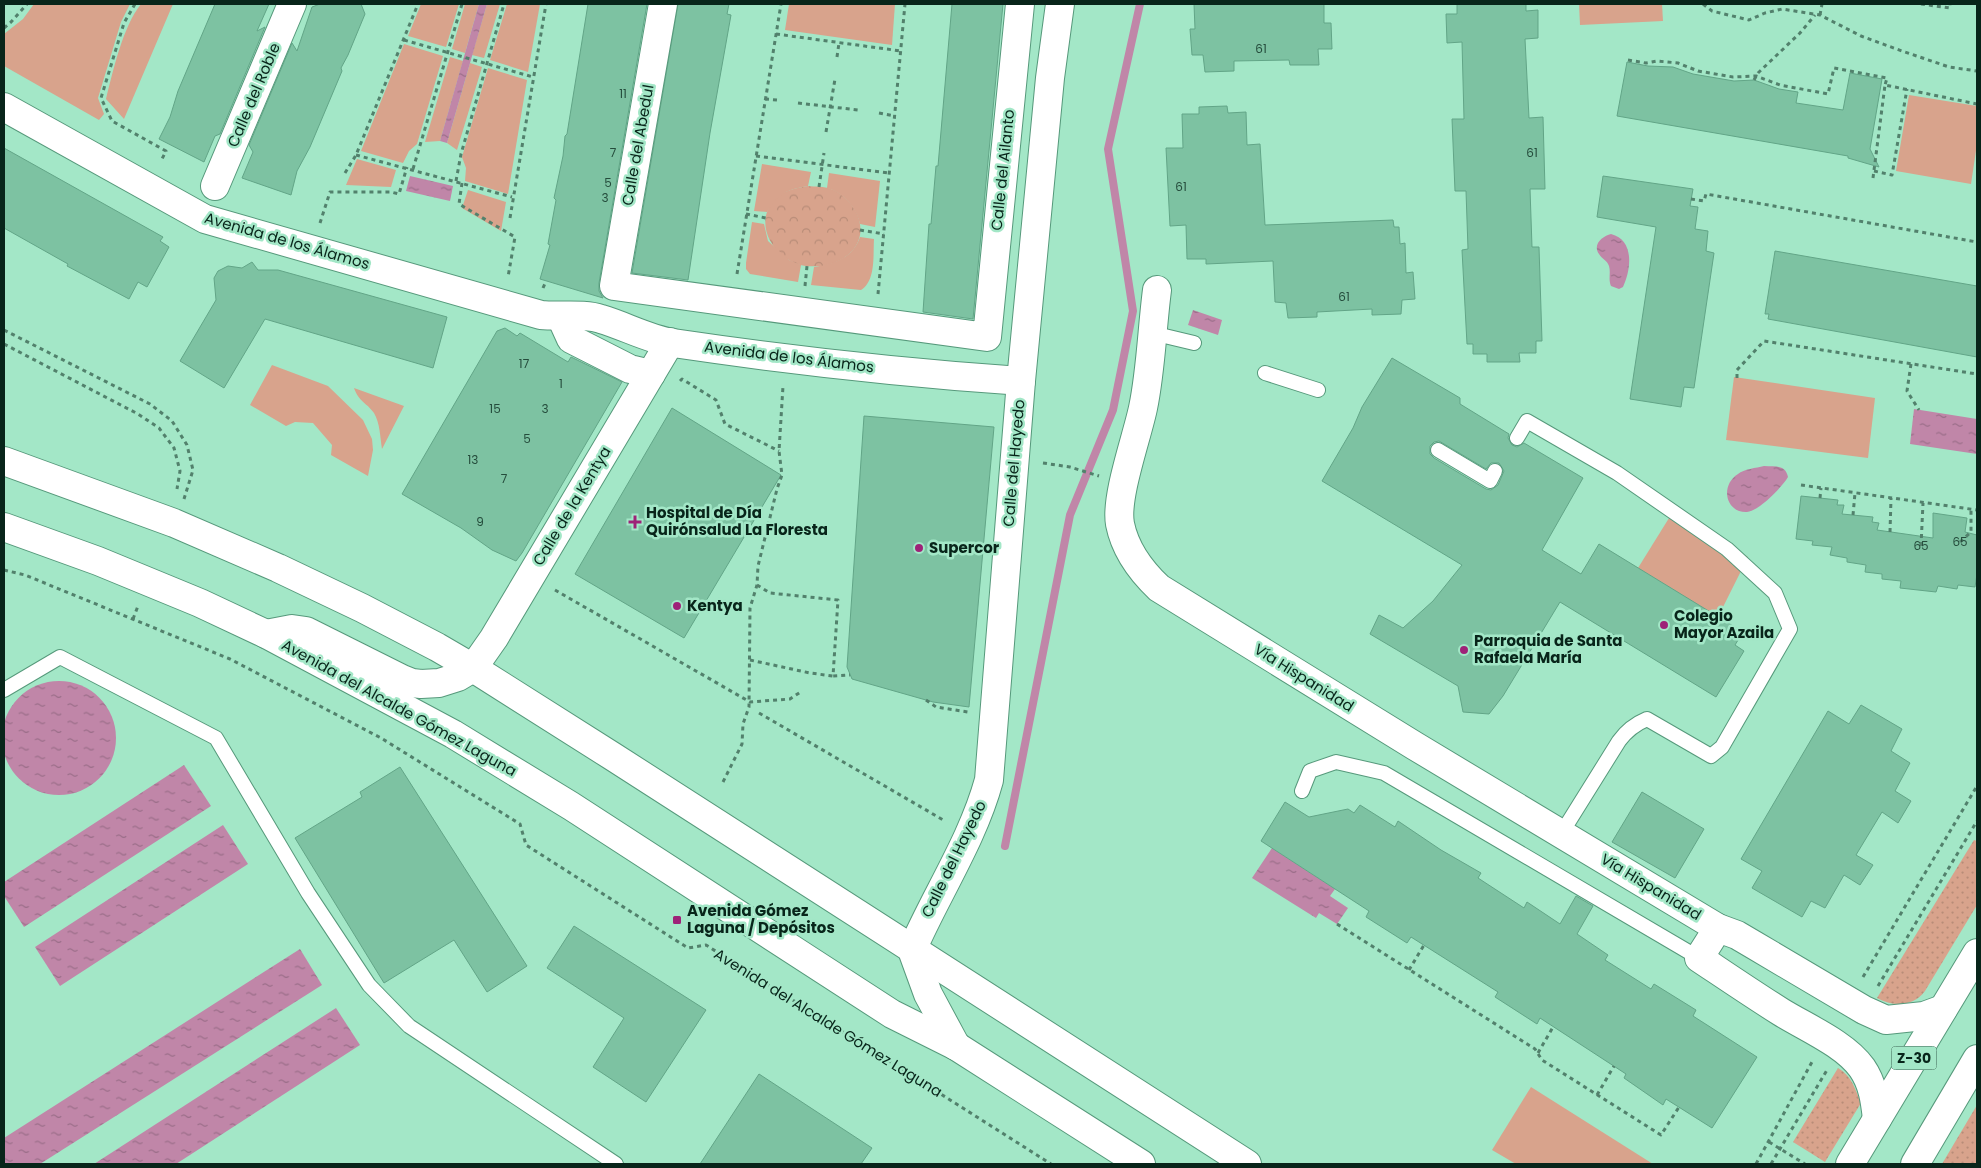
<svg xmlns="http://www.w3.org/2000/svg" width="1981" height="1168" font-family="Poppins,sans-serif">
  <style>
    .grass { fill: url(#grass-dots) }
    .forest { fill: url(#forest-crowns) }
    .garden { fill: #d8a38c }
    .water { fill: url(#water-ripples) }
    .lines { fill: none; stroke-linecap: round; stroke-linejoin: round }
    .stream { stroke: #c086a8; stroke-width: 8 }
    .building { fill: #7dc2a2; stroke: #62a587; fill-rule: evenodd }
    .lane-casing { stroke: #56997b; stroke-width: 16 }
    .street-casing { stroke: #56997b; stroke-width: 30 }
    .primary-casing { stroke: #56997b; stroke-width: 30 }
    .highway-casing { stroke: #56997b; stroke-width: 30 }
    .path { stroke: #52816c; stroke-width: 3; stroke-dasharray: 4 4; stroke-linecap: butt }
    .lane { stroke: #fff; stroke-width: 14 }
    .street { stroke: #fff; stroke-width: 28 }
    .primary { stroke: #fff; stroke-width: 28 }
    .highway { stroke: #fff; stroke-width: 28 }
    .poi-dot { fill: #9e2278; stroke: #a3e7c7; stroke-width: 2 }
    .labels { text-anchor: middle; stroke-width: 5; stroke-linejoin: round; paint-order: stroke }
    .number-label { font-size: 12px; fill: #254c3c }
    .shield { fill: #a3e7c7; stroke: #365f4e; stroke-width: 1 }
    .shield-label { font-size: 14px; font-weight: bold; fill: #08251a }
    .street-label { font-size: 15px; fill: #08251a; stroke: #a3e7c7 }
    .poi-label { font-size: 15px; font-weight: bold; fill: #08251a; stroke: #a3e7c7; text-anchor: start }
  </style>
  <defs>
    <pattern id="grass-dots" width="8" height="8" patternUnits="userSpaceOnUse" patternTransform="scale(1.25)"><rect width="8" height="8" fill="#d8a38c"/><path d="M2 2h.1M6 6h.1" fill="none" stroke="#b88c78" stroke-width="1.8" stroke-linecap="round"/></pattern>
    <pattern id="forest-crowns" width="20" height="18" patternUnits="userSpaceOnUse" patternTransform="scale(1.25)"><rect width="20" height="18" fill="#d8a38c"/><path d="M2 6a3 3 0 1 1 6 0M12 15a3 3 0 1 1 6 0" fill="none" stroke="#b88c78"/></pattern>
    <pattern id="water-ripples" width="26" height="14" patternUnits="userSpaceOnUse" patternTransform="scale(1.25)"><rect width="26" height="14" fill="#c086a8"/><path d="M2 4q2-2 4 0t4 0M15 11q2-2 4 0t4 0" fill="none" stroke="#9a6d88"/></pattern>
  </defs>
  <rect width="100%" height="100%" fill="#a3e7c7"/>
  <!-- grass -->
  <g class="grass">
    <path d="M1974,840L1977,841V905L1925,991C1913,1007 1893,1007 1877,998Z"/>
    <path d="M1838,1068C1852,1076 1855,1089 1861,1103L1825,1162L1793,1142Z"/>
    <path d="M1977,1105V1164H1942Z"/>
  </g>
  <!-- forest -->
  <path class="forest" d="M808,186C815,187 824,186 831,189C854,198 871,228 853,250C845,259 834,264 823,266C816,266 808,267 800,265C772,257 752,222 776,198C784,190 798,188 808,186Z"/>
  <!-- garden -->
  <g class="garden">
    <path d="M34,4H130L121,22L98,98L104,114L99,120L4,66V34L23,19Z"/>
    <path d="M141,4H173L124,119L106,99C113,71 123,26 141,4Z"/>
    <path d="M421,4H459L446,47L408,36Z"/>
    <path d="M465,4H479L465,53L452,49Z"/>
    <path d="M487,4H500L484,58L472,55Z"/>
    <path d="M507,4H540L528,72L490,60Z"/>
    <path d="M789,4H895L892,45L785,30Z"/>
    <path d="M1579,4H1662L1663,21L1580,25Z"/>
    <path d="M404,44L443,56L417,144L409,151L403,163L361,151Z"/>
    <path d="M450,57L463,61L440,141L425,142Z"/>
    <path d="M470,63L482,67L457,150L447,143Z"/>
    <path d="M488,68L527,80L508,194L465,181L466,168L462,157Z"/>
    <path d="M1909,95L1977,106V144L1971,184L1896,171Z"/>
    <path d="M357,159L396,170L391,187L346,185Z"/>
    <path d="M762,164L811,172L808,186C786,190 779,193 767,212L754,211Z"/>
    <path d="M829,173L880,181L875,227L860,224C856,207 844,193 827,188Z"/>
    <path d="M468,190L506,202L501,231L462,208Z"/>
    <path d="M752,222L764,224L768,241L789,260L801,265L798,282L750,274L746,269V263Z"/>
    <path d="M860,237L874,239C873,255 876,281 861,290L811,285L814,267C834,264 853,258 860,237Z"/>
    <path d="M272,365L328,386L363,420L372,439L373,450L368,476L331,455L332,445L313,423L295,422L286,426L250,405Z"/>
    <path d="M1734,377L1875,398L1868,458L1726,440Z"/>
    <path d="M354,388L404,406L382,449C380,437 380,423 374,413C367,403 359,402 354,388Z"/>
    <path d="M1674,510L1748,557L1718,617L1638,568Z"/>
    <path d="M1531,1087L1653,1164H1516L1492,1150Z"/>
  </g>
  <!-- water -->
  <g class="water">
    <path d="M479,4H487L447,143L440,141Z"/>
    <path d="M410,176L453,186L450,201L406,191Z"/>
    <path d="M1611,234C1635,240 1631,270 1623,287L1619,289L1611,286C1608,279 1611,273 1609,266C1607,260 1602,259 1599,254C1592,244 1603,236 1611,234Z"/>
    <path d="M1193,310L1222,320L1218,335L1188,325Z"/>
    <path d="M1914,409L1977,419V454L1910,444Z"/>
    <path d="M1764,466C1775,467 1785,464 1788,477C1782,487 1759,511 1747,512C1725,513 1720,485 1738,474C1744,469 1756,468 1764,466Z"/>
    <circle cx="59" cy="738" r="57"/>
    <path d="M184,765L211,806L24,927L4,896V882Z"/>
    <path d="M223,825L248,864L60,986L35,947Z"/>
    <path d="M1272,848L1335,889L1330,896L1348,908L1337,924L1319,913L1316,918L1252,878Z"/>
    <path d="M300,949L322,985L40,1164H4V1138Z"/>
    <path d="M336,1008L360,1045L176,1164H94Z"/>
  </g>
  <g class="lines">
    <!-- stream -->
    <path class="stream" d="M1005,846L1070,515L1113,410L1133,311L1108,149L1140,4"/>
  </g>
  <!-- building -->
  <g class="building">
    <path d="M215,4H269L257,31L265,27L220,134L215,136L204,162L159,139L170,117L178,91Z"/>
    <path d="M320,4H361L365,14L348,55L341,68L342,71L310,147L297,171L291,195L242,178L253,152L249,145L292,43L297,51L312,7Z"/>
    <path d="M588,4H647L599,283V291L603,298L540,279L550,245L548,244L556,200L554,198L563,156L565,136L567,134Z"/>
    <path d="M678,4H729L727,14L731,15L710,133L688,280L632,273Z"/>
    <path d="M952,4H1003L973,319L923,312L929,224H931L936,166H938Z"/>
    <path d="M1194,4H1324V23H1331L1332,49H1318L1319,65H1290L1289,60L1234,61V71L1205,72L1203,55H1192L1190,29H1195Z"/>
    <path d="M1457,4H1526V11L1538,10V38L1525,39L1529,118L1543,117L1545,189H1530L1532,247H1539L1542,341H1536V353H1519L1520,362H1487V354H1473V344H1467L1462,250L1468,249L1466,191H1455L1452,119H1464L1462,42L1447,43L1446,14H1457Z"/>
    <path d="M1627,62L1648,66L1673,67L1693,74L1734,81L1754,80L1779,89L1798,92L1796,103L1843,110L1850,73L1882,79L1870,149L1879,167L1848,158V156L1617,116Z"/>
    <path d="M1227,106L1228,113L1246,112L1247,145L1260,144L1265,225L1393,220L1394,227H1399L1400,244L1405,243L1406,273L1413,272L1415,299L1402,300L1401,314L1372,315V309L1317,312V317L1288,318L1286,303L1275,302L1273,261L1206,264V259H1187L1186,225L1170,226L1166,148H1183L1182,114H1199V107Z"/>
    <path d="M4,148L163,237L160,241L169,247L147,287L138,282L129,299L67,266L68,264L4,228Z"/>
    <path d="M1603,176L1693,189L1690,206L1698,207L1695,229L1708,231L1706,251L1714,253L1694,388L1684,387L1681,407L1630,399L1656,227L1597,217Z"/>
    <path d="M1775,251L1977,286V357L1768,319L1769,314H1765Z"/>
    <path d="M252,262L258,270H278L447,317L433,368L265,319L224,388L180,361L216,300L214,278L218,271L228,266L242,268Z"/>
    <path d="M505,328L517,336L520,333L568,362L571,357L622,382L522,553L516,561L492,550L461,528L402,494L497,331Z"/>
    <path d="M1392,358L1460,398V404L1509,434L1508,438L1512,445L1517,447L1524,443L1583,478L1542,550L1581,574L1599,544L1743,632L1735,645L1744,651L1716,697L1560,602L1503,696L1489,714L1463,712L1458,686L1370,634L1379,615L1403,628L1433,601L1462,565L1322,481L1353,428L1362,407ZM1439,441L1486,469L1491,463H1499L1504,471L1498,485L1491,490L1486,489L1434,458L1430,454V446L1434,442Z"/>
    <path d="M672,408L781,475L684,638L575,574Z"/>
    <path d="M864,416L994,427L969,707L933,702L852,679L847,667Z"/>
    <path d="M1801,496L1838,500L1837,505H1844L1842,514L1873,517L1872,522L1879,523L1877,530L1933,538V513L1967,518L1965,532L1977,535V574L1975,587L1958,585L1957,589L1938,586L1936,592L1900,588L1901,581L1882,579V574L1865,572L1866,565L1847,562V558L1830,555L1832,547L1812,545L1813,541L1796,539Z"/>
    <path d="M1861,705L1902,729L1891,751L1910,763L1895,791L1911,801L1898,823L1882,812L1856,855L1873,865L1860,885L1844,875L1825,908L1811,901L1802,917L1752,888L1762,871L1741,859L1828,711L1849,724Z"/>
    <path d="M400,767L527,966L487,992L454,940L384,983L295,838L362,797L360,792Z"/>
    <path d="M1642,792L1704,829L1675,878L1612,842Z"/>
    <path d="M1285,802L1309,817L1348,809L1354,813L1360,805L1395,827L1398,821L1441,850L1481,873L1478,878L1524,908L1527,902L1560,924L1576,896L1593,906L1577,934L1608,955L1605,960L1651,989L1654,984L1696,1010L1693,1016L1757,1057L1712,1128L1666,1099L1663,1105L1624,1078L1626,1074L1540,1018L1537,1024L1495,997L1498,992L1411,937L1407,943L1366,917L1369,911L1261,841Z"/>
    <path d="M574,926L706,1010L646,1102L593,1067L624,1018L547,968Z"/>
    <path d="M759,1074L872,1148L861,1164H700Z"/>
  </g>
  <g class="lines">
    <defs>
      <g id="lane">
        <path d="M1152,333L1194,343"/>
        <path d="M1265,373L1318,390"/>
        <path d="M1517,438L1527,421L1617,473L1727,549L1775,593L1790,629L1722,747L1711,756L1647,719C1635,724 1627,730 1619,741L1561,834"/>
        <path d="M1438,450L1490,481L1495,471"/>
        <path d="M4,690L60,657L216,738L308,893L369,985L409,1026L616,1164"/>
        <path d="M1302,791L1310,771L1336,762L1384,773L1699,958"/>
      </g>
      <g id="street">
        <path d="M663,4L614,286L987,337L1020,4"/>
        <path d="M4,107L205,219L541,315C560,317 583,313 601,319C625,326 648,339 673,343C788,360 905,373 1021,381"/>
        <path d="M215,186L292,4"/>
        <path d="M1157,290C1152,328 1151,370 1143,408C1137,437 1115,497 1120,524C1125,549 1141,571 1159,588L1415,746L1718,928L1737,935L1754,945L1864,1010L1886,1020L1924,1016L1943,1009"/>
        <path d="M561,317L571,339L630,369L651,374"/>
        <path d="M266,634L292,629L306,631L402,679L412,683L421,684L439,683L458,677L473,668L494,638L670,342"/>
        <path d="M1718,928L1699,958C1726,976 1754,995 1781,1012C1807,1028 1845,1044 1862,1068C1873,1084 1875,1101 1877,1119"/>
        <path d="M956,1046L928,994L912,950C937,893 973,839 989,780L1021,381L1050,78L1060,4"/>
      </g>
      <g id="primary">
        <path d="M4,461L174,523L278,568L362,608L437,647L473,668L612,756L1247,1164"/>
        <path d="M4,527L98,561L200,603L266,634L453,734L571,806L892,1014L956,1046L1141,1164"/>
      </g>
      <g id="highway">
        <path d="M1850,1164L1977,953"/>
        <path d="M1915,1164L1977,1059"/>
      </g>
    </defs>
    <!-- lane casing -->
    <use href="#lane" class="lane-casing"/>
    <!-- street casing -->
    <use href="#street" class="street-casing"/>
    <!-- primary casing -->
    <use href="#primary" class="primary-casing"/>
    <!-- highway casing -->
    <use href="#highway" class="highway-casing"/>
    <!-- path -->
    <g class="path">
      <path d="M135,4L124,23L101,98L112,121L166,151L161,161"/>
      <path d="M1703,4L1712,11L1749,20L1765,13L1782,9L1820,15L1861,36L1902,51L1949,67L1977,71"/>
      <path d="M1921,4L1950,8V4"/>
      <path d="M1820,15L1822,4"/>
      <path d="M4,28L11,22L27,4"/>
      <path d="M776,34L901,51"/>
      <path d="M404,40L533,77"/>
      <path d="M837,57L839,43"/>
      <path d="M1628,60L1646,63L1657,61L1678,63L1698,71L1733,77L1756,76L1780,85L1828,94L1834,68L1887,78L1885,85"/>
      <path d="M1754,80L1758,73L1800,33L1815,15"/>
      <path d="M765,99L777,100"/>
      <path d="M798,103L858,110"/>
      <path d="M879,113L895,116"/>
      <path d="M826,132L835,79"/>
      <path d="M356,155L512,197"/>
      <path d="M756,156L889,173"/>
      <path d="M413,169L462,4"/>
      <path d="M1874,171L1892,175L1907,89"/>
      <path d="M345,173L356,155L418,4"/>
      <path d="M1873,178L1885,85L1977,104"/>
      <path d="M456,181L461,154L504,4"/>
      <path d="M462,183L459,204L515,237L508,277"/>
      <path d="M819,187L824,153"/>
      <path d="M1691,199L1704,201L1706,194L1977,242"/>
      <path d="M746,214L766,218"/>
      <path d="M510,218L546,4"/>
      <path d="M320,223L330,192H391L399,194L407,167"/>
      <path d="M860,230L884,234"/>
      <path d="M737,274L781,4"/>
      <path d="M805,286L807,266"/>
      <path d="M543,288L546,281"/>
      <path d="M878,294L905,4"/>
      <path d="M4,330L150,404L172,421L187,445L193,470L184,499"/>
      <path d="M4,344L138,414L159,428L174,448L180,471L177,489"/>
      <path d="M1911,364L1907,391L1919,410"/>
      <path d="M1737,378V370L1764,341L1977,374"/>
      <path d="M680,381L682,379L716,400L725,424L779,451"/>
      <path d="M1043,463L1070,467L1099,476"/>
      <path d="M1801,485L1977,510"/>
      <path d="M1820,498L1821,488"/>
      <path d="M1853,515L1855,493"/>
      <path d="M1890,532L1891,498"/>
      <path d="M1960,542L1971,532V509"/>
      <path d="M1921,546L1923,503"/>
      <path d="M4,570L25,575L230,659L381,738L520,824L526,845L688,948L706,945L1051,1164"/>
      <path d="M757,585L770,593L838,600L833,676L850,675"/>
      <path d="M555,590L750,702L790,699L802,691"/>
      <path d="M133,619L138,606"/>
      <path d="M750,660L810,673L833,676"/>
      <path d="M926,700L936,707L968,712"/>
      <path d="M759,713L945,821"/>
      <path d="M723,782L742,744L743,724L749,707L750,608L757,585L758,566L777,489L782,475L779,451L783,386"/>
      <path d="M1337,924L1535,1049L1542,1060L1661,1135L1679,1107"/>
      <path d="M1409,970L1424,945"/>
      <path d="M1863,977L1977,786"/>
      <path d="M1878,986L1977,821"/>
      <path d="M1538,1053L1553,1027"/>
      <path d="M1597,1095L1614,1066"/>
      <path d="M1769,1142L1805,1164"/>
      <path d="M1756,1164L1812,1062"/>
      <path d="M1771,1164L1827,1070"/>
    </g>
    <!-- lane -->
    <use href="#lane" class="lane"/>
    <!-- street -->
    <use href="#street" class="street"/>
    <!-- primary -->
    <use href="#primary" class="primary"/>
    <!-- highway -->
    <use href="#highway" class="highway"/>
  </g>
  <!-- markers -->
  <g class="poi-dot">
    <path d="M632.5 514.5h5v5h5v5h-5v5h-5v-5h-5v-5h5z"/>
    <circle cx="919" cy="548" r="5"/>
    <circle cx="677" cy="606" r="5"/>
    <circle cx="1664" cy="625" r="5"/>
    <circle cx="1464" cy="650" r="5"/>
    <rect x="672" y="915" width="10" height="10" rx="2.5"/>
  </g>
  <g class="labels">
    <!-- number labels -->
    <g class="number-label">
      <text x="1261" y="53">61</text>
      <text x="623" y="98">11</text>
      <text x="613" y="157">7</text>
      <text x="1532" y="157">61</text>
      <text x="608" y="187">5</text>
      <text x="1181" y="191">61</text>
      <text x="605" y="202">3</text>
      <text x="1344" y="301">61</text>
      <text x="524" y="368">17</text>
      <text x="561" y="388">1</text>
      <text x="495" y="413">15</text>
      <text x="545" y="413">3</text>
      <text x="527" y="443">5</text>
      <text x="473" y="464">13</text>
      <text x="504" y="483">7</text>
      <text x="480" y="526">9</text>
      <text x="1960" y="546">65</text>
      <text x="1921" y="550">65</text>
    </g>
    <!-- shield labels -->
    <rect class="shield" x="1891.5" y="1046.5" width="45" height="23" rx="4"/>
    <g class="shield-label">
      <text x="1914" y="1063">Z-30</text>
    </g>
    <!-- street labels -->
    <g class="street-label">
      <text transform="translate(254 95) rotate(-67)" y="5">Calle del Roble</text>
      <text transform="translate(638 145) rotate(-80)" y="5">Calle del Abedul</text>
      <text transform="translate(1003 170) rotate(-84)" y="5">Calle del Ailanto</text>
      <text transform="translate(287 241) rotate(16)" y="5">Avenida de los Álamos</text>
      <text transform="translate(789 357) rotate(7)" y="5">Avenida de los Álamos</text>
      <text transform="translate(1014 463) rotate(-85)" y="5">Calle del Hayedo</text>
      <text transform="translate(572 506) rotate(-59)" y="5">Calle de la Kentya</text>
      <text transform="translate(1304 678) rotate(32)" y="5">Vía Hispanidad</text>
      <text transform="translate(399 708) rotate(29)" y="5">Avenida del Alcalde Gómez Laguna</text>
      <text transform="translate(954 859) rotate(-64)" y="5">Calle del Hayedo</text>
      <text transform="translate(1651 887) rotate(31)" y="5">Vía Hispanidad</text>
      <text transform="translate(828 1023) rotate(32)" y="5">Avenida del Alcalde Gómez Laguna</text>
    </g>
    <!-- poi labels -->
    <g class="poi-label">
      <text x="646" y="518">Hospital de Día<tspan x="646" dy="17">Quirónsalud La Floresta</tspan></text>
      <text x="929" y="553">Supercor</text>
      <text x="687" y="611">Kentya</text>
      <text x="1674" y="621">Colegio<tspan x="1674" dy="17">Mayor Azaila</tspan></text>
      <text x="1474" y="646">Parroquia de Santa<tspan x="1474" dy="17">Rafaela María</tspan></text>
      <text x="687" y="916">Avenida Gómez<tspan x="687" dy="17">Laguna / Depósitos</tspan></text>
    </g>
  </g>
  <!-- border -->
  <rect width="1981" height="1168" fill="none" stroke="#08251a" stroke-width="10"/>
</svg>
